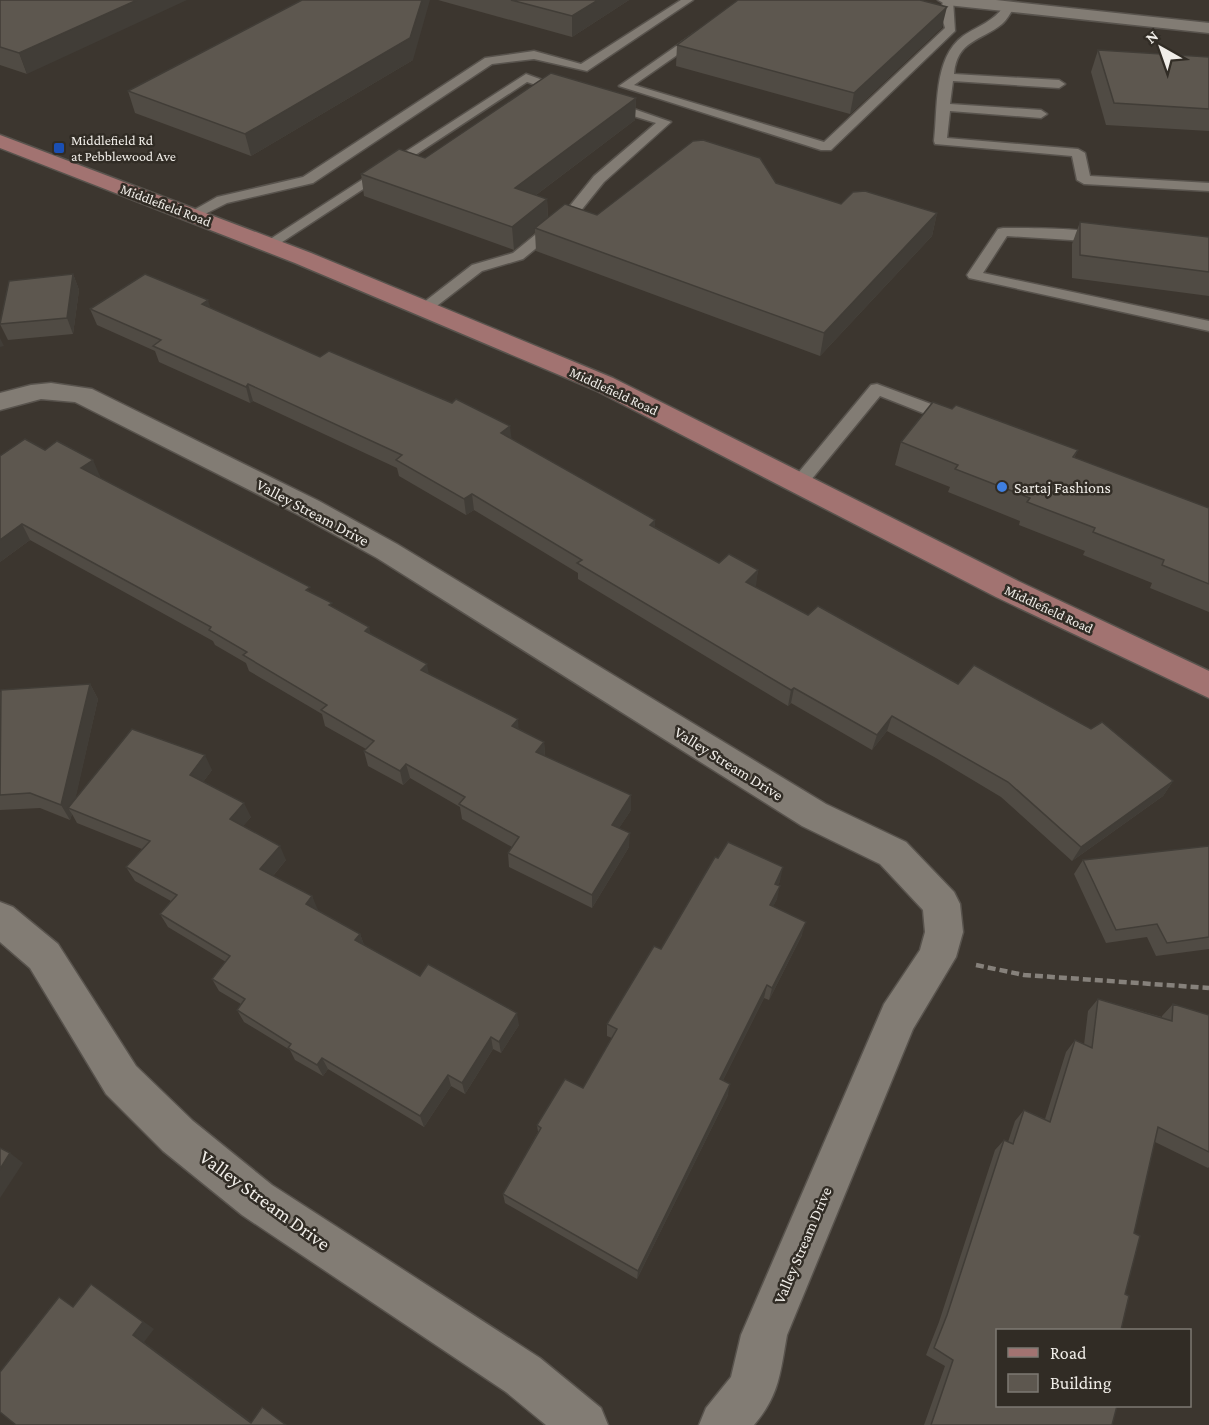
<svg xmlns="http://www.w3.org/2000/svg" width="1209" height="1425" font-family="'Crimson Pro',serif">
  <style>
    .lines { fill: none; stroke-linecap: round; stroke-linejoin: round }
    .service-casing { stroke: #58534d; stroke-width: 3 }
    .minor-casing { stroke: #58534d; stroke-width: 3 }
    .secondary-casing { stroke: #58534d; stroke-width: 3 }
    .path { stroke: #86817b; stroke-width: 4.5; stroke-dasharray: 8 4; stroke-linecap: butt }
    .service { fill: #827c74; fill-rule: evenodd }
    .minor { fill: #827c74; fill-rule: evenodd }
    .secondary { fill: #a27371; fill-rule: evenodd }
    .wall { fill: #504b44 }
    .shaded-wall { fill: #413d37 }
    .building { fill: #5d574f; stroke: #413d37; stroke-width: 1.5 }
    .transit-dot { fill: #1a4fb4; stroke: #312c25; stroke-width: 2 }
    .shop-dot { fill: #3f7fe0; stroke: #312c25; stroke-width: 2 }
    .labels { text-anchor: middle; stroke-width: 5; stroke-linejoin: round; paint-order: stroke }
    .far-poi-label { font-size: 14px; fill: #f0ede8; stroke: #312c25; text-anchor: start }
    .far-street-label { font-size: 14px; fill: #f0ede8; stroke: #312c25 }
    .poi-label { font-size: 16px; fill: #f0ede8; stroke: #312c25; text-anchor: start }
    .street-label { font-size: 16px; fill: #f0ede8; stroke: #312c25 }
    .near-street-label { font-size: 20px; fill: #f0ede8; stroke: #312c25 }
  </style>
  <rect width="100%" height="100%" fill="#3c362f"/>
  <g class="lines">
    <defs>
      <g id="service">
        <path d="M681,0H693L587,71L534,59L492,64L313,183L227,203L197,218L192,219L185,215L217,197L303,177L485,58L534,51L581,64Z"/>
        <path d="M943,0H953L955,31L831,150H821L619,86L695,33H703V37L634,85L824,142L945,28L941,14Z"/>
        <path d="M1008,5L1014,8C1010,13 1007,20 1002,24C981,41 957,40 954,74L1059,80L1065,84L1059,88L953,81L950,104L1041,110L1047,114L1041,118L950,111L947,138L1078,149L1085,153L1090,176L1209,183V191L1084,184L1077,180L1072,156L935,144L934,141C938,108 933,58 963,36C979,25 993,22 1004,6Z"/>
        <path d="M526,74L570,90L564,94L527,82L273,248L268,249L261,245Z"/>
        <path d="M608,100L671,122L604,182L579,213L523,259L482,271L429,312H419L416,309L419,306L472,265L513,253L569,207L594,176L656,123L604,107V101Z"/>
        <path d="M1003,228C1022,228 1099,227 1109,238L1102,242L1007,236L983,273L1209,321V331L969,278L967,275L998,229Z"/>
        <path d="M877,384L958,414L960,418L958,422H946L880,396L806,486H794L791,482L794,478L871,385Z"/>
      </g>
      <g id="minor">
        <path d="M938,0H996L1209,23V33L947,5Z"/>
        <path d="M51,383L92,389L319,501L397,544L826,804L906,842L954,892L960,904L963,932L956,957L913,1029L787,1335C780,1373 780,1394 754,1425H699L706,1408L731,1377L741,1335L884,1004L920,950L925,932L923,910L880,864L802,826L377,558L299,515L75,402L41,399L0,410V393L31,385Z"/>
        <path d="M0,902L13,907L58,944L136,1066L193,1121L272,1185L540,1358L601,1408L608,1425H546L506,1392L242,1215L163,1151L106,1094L30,968L0,942Z"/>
      </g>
      <path id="secondary" d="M0,135L311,253L613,378L1018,581L1209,671V698L996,597L595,390L295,263L0,148Z"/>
    </defs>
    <!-- service casing -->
    <use href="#service" class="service-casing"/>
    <!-- minor casing -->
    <use href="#minor" class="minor-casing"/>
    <!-- secondary casing -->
    <use href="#secondary" class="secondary-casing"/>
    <!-- path -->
    <path class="path" d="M976,965L1024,975L1209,988"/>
    <!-- service -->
    <use href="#service" class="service"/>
    <!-- minor -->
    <use href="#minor" class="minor"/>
    <!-- secondary -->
    <use href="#secondary" class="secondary"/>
  </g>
  <!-- wall -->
  <g class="wall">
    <path d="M0,0L27,74L0,65Z"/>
    <path d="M438,0H629L572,37Z"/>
    <path d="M942,27L850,114L676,66L677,45Z"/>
    <path d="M1098,50L1209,57V131L1106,125L1091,72Z"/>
    <path d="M413,60L251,156L135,113L128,91Z"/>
    <path d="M636,98L635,120L536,195L547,199L548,218L597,215L776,183L841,204L937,213L932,236L820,356L536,251L535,232L514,250L364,196L361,174L425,158Z"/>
    <path d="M1080,222L1209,237V296L1072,278V244Z"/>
    <path d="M73,274L79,290L73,334L8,340L0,324Z"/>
    <path d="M211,308L320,357L512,439L655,527L719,563L758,570L755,587L808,615L1173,781L1163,796L1072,861L1001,797L936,758L887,731L872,750L791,703L788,706L578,579V573L474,510L466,515L399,476L397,468L253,401L250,403L159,362L155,351L97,325L90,309Z"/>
    <path d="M952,409L1078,450L1074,458L1209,508V612L1150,588L1152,583L1083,555L1085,551L1019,525L1020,521L948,492L950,487L895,465L901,442Z"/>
    <path d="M45,450L100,476L99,477L311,592L429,674L519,729L544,742L545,756L631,795V810L619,828L629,847L592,908L509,867L508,853L512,847L462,819L460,807L410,778L403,785L368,766L364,751L366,749L325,726L322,714L249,671L246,663L215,645L213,641L30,540L0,562Z"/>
    <path d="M90,684L98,699L75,799L212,770L203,782L251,817L243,826L286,860L273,876L312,896L317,911L360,934L364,945L420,976L519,1025L501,1053L493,1049L465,1094L451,1086L424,1127L328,1069L323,1076L295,1060L290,1050L244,1022L237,1010L241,1004L219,991L212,979L226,962L168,927L160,914L171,901L135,881L126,867L142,849L77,823L72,814L70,820L40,808L0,810V692Z"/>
    <path d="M1209,846V949L1156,956L1147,937L1106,943L1074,874L1083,860Z"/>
    <path d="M780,881L778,885L777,899L773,906L802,935L769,1000L764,998L723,1080L728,1095L637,1279L505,1203L503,1194L538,1132L537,1125L583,1088L612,1038L607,1036V1024L661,949Z"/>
    <path d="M1098,999L1162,1017V1016L1173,1004L1209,1015V1167L1208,1168L1155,1142L998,1330L1112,1425H924L945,1366L926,1355L939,1322L995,1150L1004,1140L1008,1142L1015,1121L1024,1110L1045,1119L1066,1052L1075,1040L1084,1045L1088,1011Z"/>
  </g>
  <!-- shaded-wall -->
  <g class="shaded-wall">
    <path d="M137,0H187L27,74L19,53Z"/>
    <path d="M422,0H430L413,60L251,156L245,134Z"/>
    <path d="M598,0H629L572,37V16Z"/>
    <path d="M947,7L942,27L850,114L854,93Z"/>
    <path d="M636,98L635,120L516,210L515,188Z"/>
    <path d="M547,199L548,221L535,228V232L514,250L512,227Z"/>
    <path d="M937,213L932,236L820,356L824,333Z"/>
    <path d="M73,274L79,290L73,334L67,318Z"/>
    <path d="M208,300L213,316L202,304Z"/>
    <path d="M0,338L4,346L0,347Z"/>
    <path d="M248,384L253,401L250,403L246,387Z"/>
    <path d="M510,426L512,442L501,433Z"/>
    <path d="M93,460L100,476L89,484L81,468Z"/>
    <path d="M472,494L474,510L466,515L464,499Z"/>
    <path d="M655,520V537L650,525Z"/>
    <path d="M22,524L30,540L0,562V540Z"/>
    <path d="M758,570L756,586L744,598L746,582Z"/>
    <path d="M369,627L373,642L365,631Z"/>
    <path d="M427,664L430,680L421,670Z"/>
    <path d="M90,684L98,699L73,810L68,808L72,814L70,820L61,805Z"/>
    <path d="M794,688L791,703L788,706L791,690Z"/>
    <path d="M892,716L887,731L872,750L877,735Z"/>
    <path d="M518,719L519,735L512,726Z"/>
    <path d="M544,742L545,757L536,752Z"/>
    <path d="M205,755L212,770L197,790L190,775Z"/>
    <path d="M406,764L410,778L403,785L400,771Z"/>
    <path d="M1173,781L1163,796L1072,861L1081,847Z"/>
    <path d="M631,795V810L612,839V825Z"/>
    <path d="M244,803L251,817L237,833L230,819Z"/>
    <path d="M630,833L629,847L592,908V895Z"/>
    <path d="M280,846L286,860L267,883L260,869Z"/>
    <path d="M783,867L780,881L772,898L775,884Z"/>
    <path d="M780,886L777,899L767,918L770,905Z"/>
    <path d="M312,896L318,910L312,918L306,904Z"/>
    <path d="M806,922L802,935L769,1000L772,988Z"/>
    <path d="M360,934L365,947L355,940Z"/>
    <path d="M767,985L764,998L718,1090L720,1079Z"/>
    <path d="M517,1013L519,1025L501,1053L499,1042Z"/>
    <path d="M491,1037L493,1049L465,1094L462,1083Z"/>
    <path d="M322,1058L328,1069L323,1076L317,1065Z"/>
    <path d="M448,1075L451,1086L424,1127L420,1116Z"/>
    <path d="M730,1084L728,1095L637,1279L638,1271Z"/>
    <path d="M10,1153L23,1163L0,1198V1169Z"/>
    <path d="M91,1284L154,1329L144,1342L256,1425H254L133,1335Z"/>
  </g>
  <!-- building -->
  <g class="building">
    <path d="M0,0H137L19,53L0,47Z"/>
    <path d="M302,0H422L410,38L245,134L128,91Z"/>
    <path d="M511,0H598L572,16Z"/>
    <path d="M738,0H920L947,7L854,93L677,45Z"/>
    <path d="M1098,50L1209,57V109L1114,103Z"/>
    <path d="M551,73L636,98L515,188L547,199L512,227L361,174L399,149L425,158Z"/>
    <path d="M703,140L760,158L776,183L841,204L853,192L865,191L937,213L824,333L535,228L565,204L597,215L693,141Z"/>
    <path d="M1080,222L1209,237V272L1080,255Z"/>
    <path d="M73,274L67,318L0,324L9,281Z"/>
    <path d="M145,274L208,300L202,304L320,357L329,351L452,403L456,399L510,426L501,433L655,520L650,525L719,563L729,554L758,570L746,582L808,615L818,606L958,684L974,665L1091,729L1102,722L1173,781L1081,847L1008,782L892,716L877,735L794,688L791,690L577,563L582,560L472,494L464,499L396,460L402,455L248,384L246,387L153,346L161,340L90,309Z"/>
    <path d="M933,402L952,409L956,405L1078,450L1073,457L1209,508V584L1162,565L1164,560L1093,532L1095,528L1027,502L1030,498L955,469L958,465L901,442Z"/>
    <path d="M25,439L45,450L57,441L93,460L81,468L310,587L306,590L332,603L329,605L369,627L365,631L427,664L421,670L518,719L512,726L544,742L536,752L631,795L612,825L630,833L592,895L508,853L519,837L459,804L465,797L406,764L400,771L364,751L374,741L321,710L327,705L243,655L247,652L209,630L211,627L22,524L0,540V456Z"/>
    <path d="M90,684L61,805L30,793L0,795L1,690Z"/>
    <path d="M132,729L205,755L190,775L244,803L230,819L280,846L260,869L312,896L306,904L360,934L355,940L420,976L428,964L517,1013L499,1042L491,1037L462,1083L448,1075L420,1116L322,1058L317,1065L288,1048L291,1044L237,1010L245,999L212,979L230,956L160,914L177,895L126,867L150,841L68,808Z"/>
    <path d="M728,842L783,867L775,884L780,886L770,905L806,922L772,988L767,985L720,1079L730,1084L638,1271L503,1194L541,1128L537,1125L565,1079L583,1088L617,1029L607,1024L654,946L661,949L715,857L718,858Z"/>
    <path d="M1209,846V937L1167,943L1157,924L1116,930L1083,860Z"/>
    <path d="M1098,999L1172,1021L1173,1004L1209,1015V1152L1158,1127L1134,1233L1140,1236L1125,1294L1129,1296L1121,1330H998V1406H1117L1112,1425H931L953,1360L934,1348L947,1315L1004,1140L1013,1144L1024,1110L1050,1122L1075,1040L1092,1048Z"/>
    <path d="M0,1148L10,1153L0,1169Z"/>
    <path d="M91,1284L143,1322L133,1335L251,1423L262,1407L286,1425H16L0,1412V1372L59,1297L73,1307Z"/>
  </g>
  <!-- markers -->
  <rect class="transit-dot" x="53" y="142" width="12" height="12" rx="3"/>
  <circle class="shop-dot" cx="1002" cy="487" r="6"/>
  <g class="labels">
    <!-- far-poi labels -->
    <g class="far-poi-label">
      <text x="71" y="145">Middlefield Rd<tspan x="71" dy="16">at Pebblewood Ave</tspan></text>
    </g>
    <!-- far-street labels -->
    <g class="far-street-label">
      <text transform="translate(166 205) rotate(21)" y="5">Middlefield Road</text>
      <text transform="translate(614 391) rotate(25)" y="5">Middlefield Road</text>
      <text transform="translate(1049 609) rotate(25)" y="5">Middlefield Road</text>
    </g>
    <!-- poi labels -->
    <g class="poi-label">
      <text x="1014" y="493">Sartaj Fashions</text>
    </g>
    <!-- street labels -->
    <g class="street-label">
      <text transform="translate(313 512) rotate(28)" y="6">Valley Stream Drive</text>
      <text transform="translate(729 763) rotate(32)" y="6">Valley Stream Drive</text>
      <text transform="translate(802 1245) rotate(-67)" y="6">Valley Stream Drive</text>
    </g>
    <!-- near-street labels -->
    <g class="near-street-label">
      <text transform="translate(265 1200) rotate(36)" y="7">Valley Stream Drive</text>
    </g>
  </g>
  <!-- legend -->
  <rect x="996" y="1329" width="195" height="78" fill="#312c25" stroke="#7d7973" stroke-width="1.5"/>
  <rect x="1008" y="1348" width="30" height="9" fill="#a27371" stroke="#7d7973" stroke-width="1.5"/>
  <text x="1050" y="1359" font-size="18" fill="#f0ede8">Road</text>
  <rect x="1008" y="1374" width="30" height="18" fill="#5d574f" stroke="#7d7973" stroke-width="1.5"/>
  <text x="1050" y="1389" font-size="18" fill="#f0ede8">Building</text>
  <!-- north arrow -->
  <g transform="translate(1161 48) rotate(320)" stroke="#312c25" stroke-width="4.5" paint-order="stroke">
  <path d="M0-4.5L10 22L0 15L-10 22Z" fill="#f0ede8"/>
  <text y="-9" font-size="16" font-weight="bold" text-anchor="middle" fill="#f0ede8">N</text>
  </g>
</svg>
